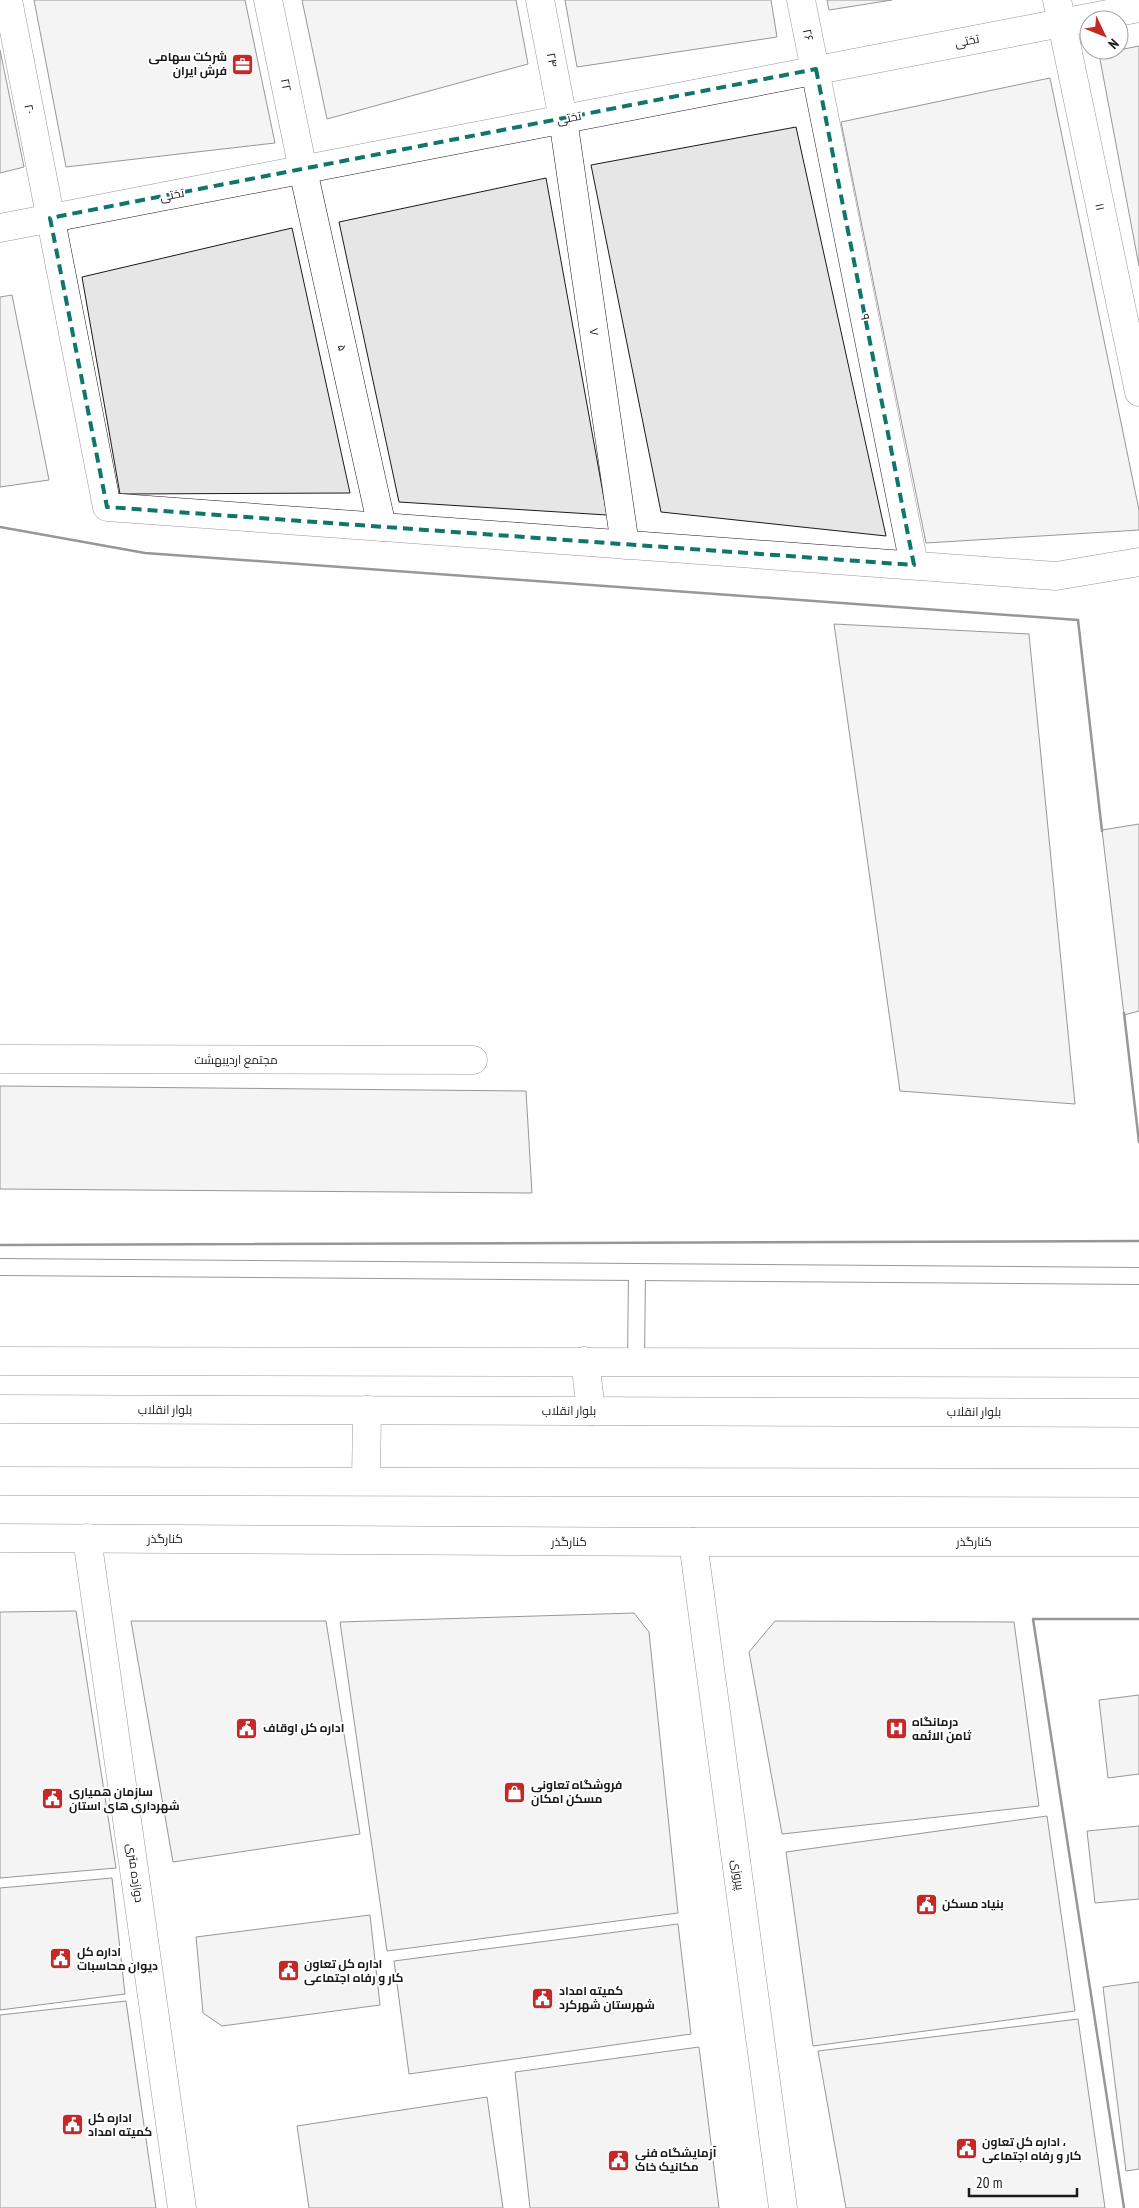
<svg xmlns="http://www.w3.org/2000/svg" width="1139" height="2208" font-family="'PT Sans Narrow',Cairo,sans-serif">
  <style>
    .building { fill: #e6e6e6; stroke: #1a1a1a }
    .lines { fill: none; stroke-linecap: round; stroke-linejoin: round }
    .service-casing { stroke: #1a1a1a; stroke-width: 18 }
    .minor-casing { stroke: #1a1a1a; stroke-width: 29 }
    .tertiary-casing { stroke: #1a1a1a; stroke-width: 29 }
    .secondary-casing { stroke: #1a1a1a; stroke-width: 29 }
    .primary-casing { stroke: #1a1a1a; stroke-width: 29 }
    .service { stroke: #fff; stroke-width: 16 }
    .minor { stroke: #fff; stroke-width: 28 }
    .tertiary { stroke: #fff; stroke-width: 28 }
    .secondary { stroke: #fff; stroke-width: 28 }
    .primary { stroke: #fff; stroke-width: 28 }
    .wall { stroke: #1a1a1a; stroke-width: 2.5 }
    .marked { fill: none; stroke: #0f766e; stroke-width: 4; stroke-dasharray: 10 6; stroke-linejoin: round }
    .labels { text-anchor: middle; stroke-width: 4; stroke-linejoin: round; paint-order: stroke }
    .street-label { font-size: 12px; fill: #1a1a1a; stroke: #fff }
    .poi-label { font-size: 12px; font-weight: bold; fill: #1a1a1a; stroke: #fff; text-anchor: start }
  </style>
  <rect width="100%" height="100%" fill="#fff"/>
  <!-- building -->
  <g class="building">
    <path d="M34,0H245L275,143L66,167Z"/>
    <path d="M302,0H516L528,64L327,119Z"/>
    <path d="M565,0H771L777,37L577,67Z"/>
    <path d="M827,0H892L829,10Z"/>
    <path d="M1139,46V266L1099,54Z"/>
    <path d="M0,50L24,167L0,173Z"/>
    <path d="M1050,78L1139,510V530L926,543L841,122Z"/>
    <path d="M796,127L886,536L661,512L591,165Z"/>
    <path d="M546,178L607,515L399,502L339,222Z"/>
    <path d="M292,228L350,493L120,494L82,277Z"/>
    <path d="M12,295L49,480L0,487V297Z"/>
    <path d="M834,624L1029,634L1075,1104L900,1091Z"/>
    <path d="M1139,824V1011L1124,1015L1102,830Z"/>
    <path d="M0,1086L526,1091L532,1193L0,1189Z"/>
    <path d="M76,1611L116,1868L0,1878V1612Z"/>
    <path d="M634,1613L649,1632L678,1913L387,1951L340,1622Z"/>
    <path d="M131,1621H326L360,1834L173,1862Z"/>
    <path d="M775,1621L1014,1622L1039,1806L782,1834L749,1652Z"/>
    <path d="M1139,1695V1774L1108,1778L1099,1700Z"/>
    <path d="M1047,1816L1075,2011L813,2046L786,1852Z"/>
    <path d="M1139,1826V1899L1095,1903L1087,1831Z"/>
    <path d="M112,1878L125,1994L0,2010V1888Z"/>
    <path d="M370,1915L380,2005L222,2026L203,2013L196,1937Z"/>
    <path d="M678,1924L691,2034L409,2074L394,1961Z"/>
    <path d="M1139,1982V2169L1126,2171L1103,1987Z"/>
    <path d="M126,2001L156,2208H0V2015Z"/>
    <path d="M1078,2019L1105,2208H846L818,2051Z"/>
    <path d="M699,2047L719,2208H530L515,2072Z"/>
    <path d="M487,2097L503,2208H309L297,2126Z"/>
  </g>
  <g class="lines">
    <defs>
      <g id="service">
        <path d="M0,1267L1139,1276"/>
        <path d="M636,1361L637,1272"/>
      </g>
      <g id="minor">
        <path d="M8,0L107,507L1056,576L1139,562"/>
        <path d="M268,0L303,170L382,527"/>
        <path d="M540,0L563,119L625,545"/>
        <path d="M801,0L914,565"/>
        <path d="M1057,0L1139,392"/>
        <path d="M0,1059L473,1060"/>
        <path d="M87,1538L182,2208"/>
      </g>
      <g id="tertiary">
        <path d="M0,228L1139,8"/>
        <path d="M693,1542L783,2208"/>
      </g>
      <g id="secondary">
        <path d="M0,1361L1139,1363"/>
        <path d="M0,1538L693,1542H1139"/>
      </g>
      <g id="primary">
        <path d="M585,1361L591,1411"/>
        <path d="M0,1409L1139,1413"/>
        <path d="M0,1481L1139,1483"/>
        <path d="M366,1481L367,1410"/>
      </g>
    </defs>
    <!-- service casing -->
    <use href="#service" class="service-casing"/>
    <!-- minor casing -->
    <use href="#minor" class="minor-casing"/>
    <!-- tertiary casing -->
    <use href="#tertiary" class="tertiary-casing"/>
    <!-- secondary casing -->
    <use href="#secondary" class="secondary-casing"/>
    <!-- primary casing -->
    <use href="#primary" class="primary-casing"/>
    <!-- service -->
    <use href="#service" class="service"/>
    <!-- minor -->
    <use href="#minor" class="minor"/>
    <!-- tertiary -->
    <use href="#tertiary" class="tertiary"/>
    <!-- secondary -->
    <use href="#secondary" class="secondary"/>
    <!-- primary -->
    <use href="#primary" class="primary"/>
    <!-- wall -->
    <g class="wall">
      <path d="M0,527L145,553L1078,620L1102,831"/>
      <path d="M1124,1013L1139,1142"/>
      <path d="M0,1245L1139,1241"/>
      <path d="M1124,2208L1033,1619H1139"/>
    </g>
  </g>
  <!-- marked area -->
  <path d="M0 0H1139V2208H0ZM816,69L914,565L107,507L50,218Z" fill="#fff" fill-opacity=".55" fill-rule="evenodd"/>
  <path class="marked" d="M816,69L914,565L107,507L50,218Z"/>
  <!-- icons -->
  <defs>
    <symbol id="office-square" viewBox="-11 -11 22 22"><rect x="-9" y="-9" width="18" height="18" rx="4" fill="#c62828" stroke="#fff"/><path d="M-6-3h4V-5.5h4V-3h4V5H-6ZM-1-4.5V-3h2v-1.5ZM-6 0V1H6V0Z" fill="#fff"/></symbol>
    <symbol id="civic-square" viewBox="-11 -11 22 22"><rect x="-9" y="-9" width="18" height="18" rx="4" fill="#c62828" stroke="#fff"/><path d="M-.6-6.5H3V-4.5H.6V-3L4-1V1h2V6H-6V1h2V-1L-.6-3ZM-1.2 2.5V6h2.4V2.5Z" fill="#fff"/></symbol>
    <symbol id="hospital-square" viewBox="-11 -11 22 22"><rect x="-9" y="-9" width="18" height="18" rx="4" fill="#c62828" stroke="#fff"/><path d="M-5-5h3v3.5h4V-5h3V5h-3V1.5h-4V5h-3Z" fill="#fff"/></symbol>
    <symbol id="shop-square" viewBox="-11 -11 22 22"><rect x="-9" y="-9" width="18" height="18" rx="4" fill="#c62828" stroke="#fff"/><path d="M-5-2.5h2.3a2.7 3.5 0 0 1 5.4 0H5L5.5 6h-11ZM-1.5-2.5h3a1.5 2.3 0 0 0-3 0Z" fill="#fff"/></symbol>
  </defs>
  <g fill-rule="evenodd">
    <use href="#office-square" x="230" y="52" width="25" height="25"/>
    <use href="#civic-square" x="234" y="1716" width="25" height="25"/>
    <use href="#hospital-square" x="884" y="1716" width="25" height="25"/>
    <use href="#shop-square" x="502" y="1780" width="25" height="25"/>
    <use href="#civic-square" x="40" y="1786" width="25" height="25"/>
    <use href="#civic-square" x="914" y="1892" width="25" height="25"/>
    <use href="#civic-square" x="48" y="1946" width="25" height="25"/>
    <use href="#civic-square" x="276" y="1958" width="25" height="25"/>
    <use href="#civic-square" x="530" y="1986" width="25" height="25"/>
    <use href="#civic-square" x="60" y="2112" width="25" height="25"/>
    <use href="#civic-square" x="954" y="2136" width="25" height="25"/>
    <use href="#civic-square" x="606" y="2148" width="25" height="25"/>
  </g>
  <g class="labels">
    <!-- street labels -->
    <g class="street-label">
      <text transform="translate(808 35) rotate(78)" y="4">۲۶</text>
      <text transform="translate(967 41) rotate(-11)" y="4">تختی</text>
      <text transform="translate(552 60) rotate(79)" y="4">۲۴</text>
      <text transform="translate(286 85) rotate(79)" y="4">۲۲</text>
      <text transform="translate(29 109) rotate(79)" y="4">۲۰</text>
      <text transform="translate(569 118) rotate(-11)" y="4">تختی</text>
      <text transform="translate(172 195) rotate(-11)" y="4">تختی</text>
      <text transform="translate(1100 207) rotate(78)" y="4">۱۱</text>
      <text transform="translate(865 317) rotate(79)" y="4">۹</text>
      <text transform="translate(594 332) rotate(82)" y="4">۷</text>
      <text transform="translate(342 348) rotate(78)" y="4">۵</text>
      <text x="236" y="1064">مجتمع اردیبهشت</text>
      <text x="165" y="1414">بلوار انقلاب</text>
      <text x="569" y="1415">بلوار انقلاب</text>
      <text x="974" y="1416">بلوار انقلاب</text>
      <text x="165" y="1543">کنارگذر</text>
      <text x="569" y="1546">کنارگذر</text>
      <text x="974" y="1546">کنارگذر</text>
      <text transform="translate(135 1873) rotate(82)" y="4">دوازده متری</text>
      <text transform="translate(738 1875) rotate(82)" y="4">پیروزی</text>
    </g>
    <!-- poi labels -->
    <g class="poi-label">
      <text x="227" y="61" text-anchor="end">شرکت سهامی<tspan x="227" dy="14">فرش ایران</tspan></text>
      <text x="912" y="1726">درمانگاه<tspan x="912" dy="14">ثامن الائمه</tspan></text>
      <text x="263" y="1732">اداره کل اوقاف</text>
      <text x="531" y="1789">فروشگاه تعاونی<tspan x="531" dy="14">مسکن امکان</tspan></text>
      <text x="69" y="1796">سازمان همیاری<tspan x="69" dy="14">شهرداری های استان</tspan></text>
      <text x="942" y="1908">بنیاد مسکن</text>
      <text x="77" y="1956">اداره کل<tspan x="77" dy="14">دیوان محاسبات</tspan></text>
      <text x="304" y="1968">اداره کل تعاون<tspan x="304" dy="14">کار و رفاه اجتماعی</tspan></text>
      <text x="559" y="1995">کمیته امداد<tspan x="559" dy="14">شهرستان شهرکرد</tspan></text>
      <text x="88" y="2122">اداره کل<tspan x="88" dy="14">کمیته امداد</tspan></text>
      <text x="982" y="2146">اداره کل تعاون ،<tspan x="982" dy="14">کار و رفاه اجتماعی</tspan></text>
      <text x="635" y="2157">آزمایشگاه فنی<tspan x="635" dy="14">مکانیک خاک</tspan></text>
    </g>
  </g>
  <!-- north arrow -->
  <g transform="translate(1104 35) rotate(133)"><circle r="24" fill="#ffffff" stroke="#a3a3a3"/>
  <path d="M0-4L9 19L0 12L-9 19Z" fill="#c62828"/>
  <text y="-8" font-size="14" font-weight="bold" text-anchor="middle" fill="#1a1a1a">N</text>
  </g>
  <!-- scale -->
  <path d="M969 2188v8h108v-8" fill="none" stroke="#1a1a1a" stroke-width="2.5"/>
  <text x="976" y="2188" font-size="15" fill="#1a1a1a" stroke="#ffffff" stroke-width="4" paint-order="stroke">20 m</text>
</svg>
